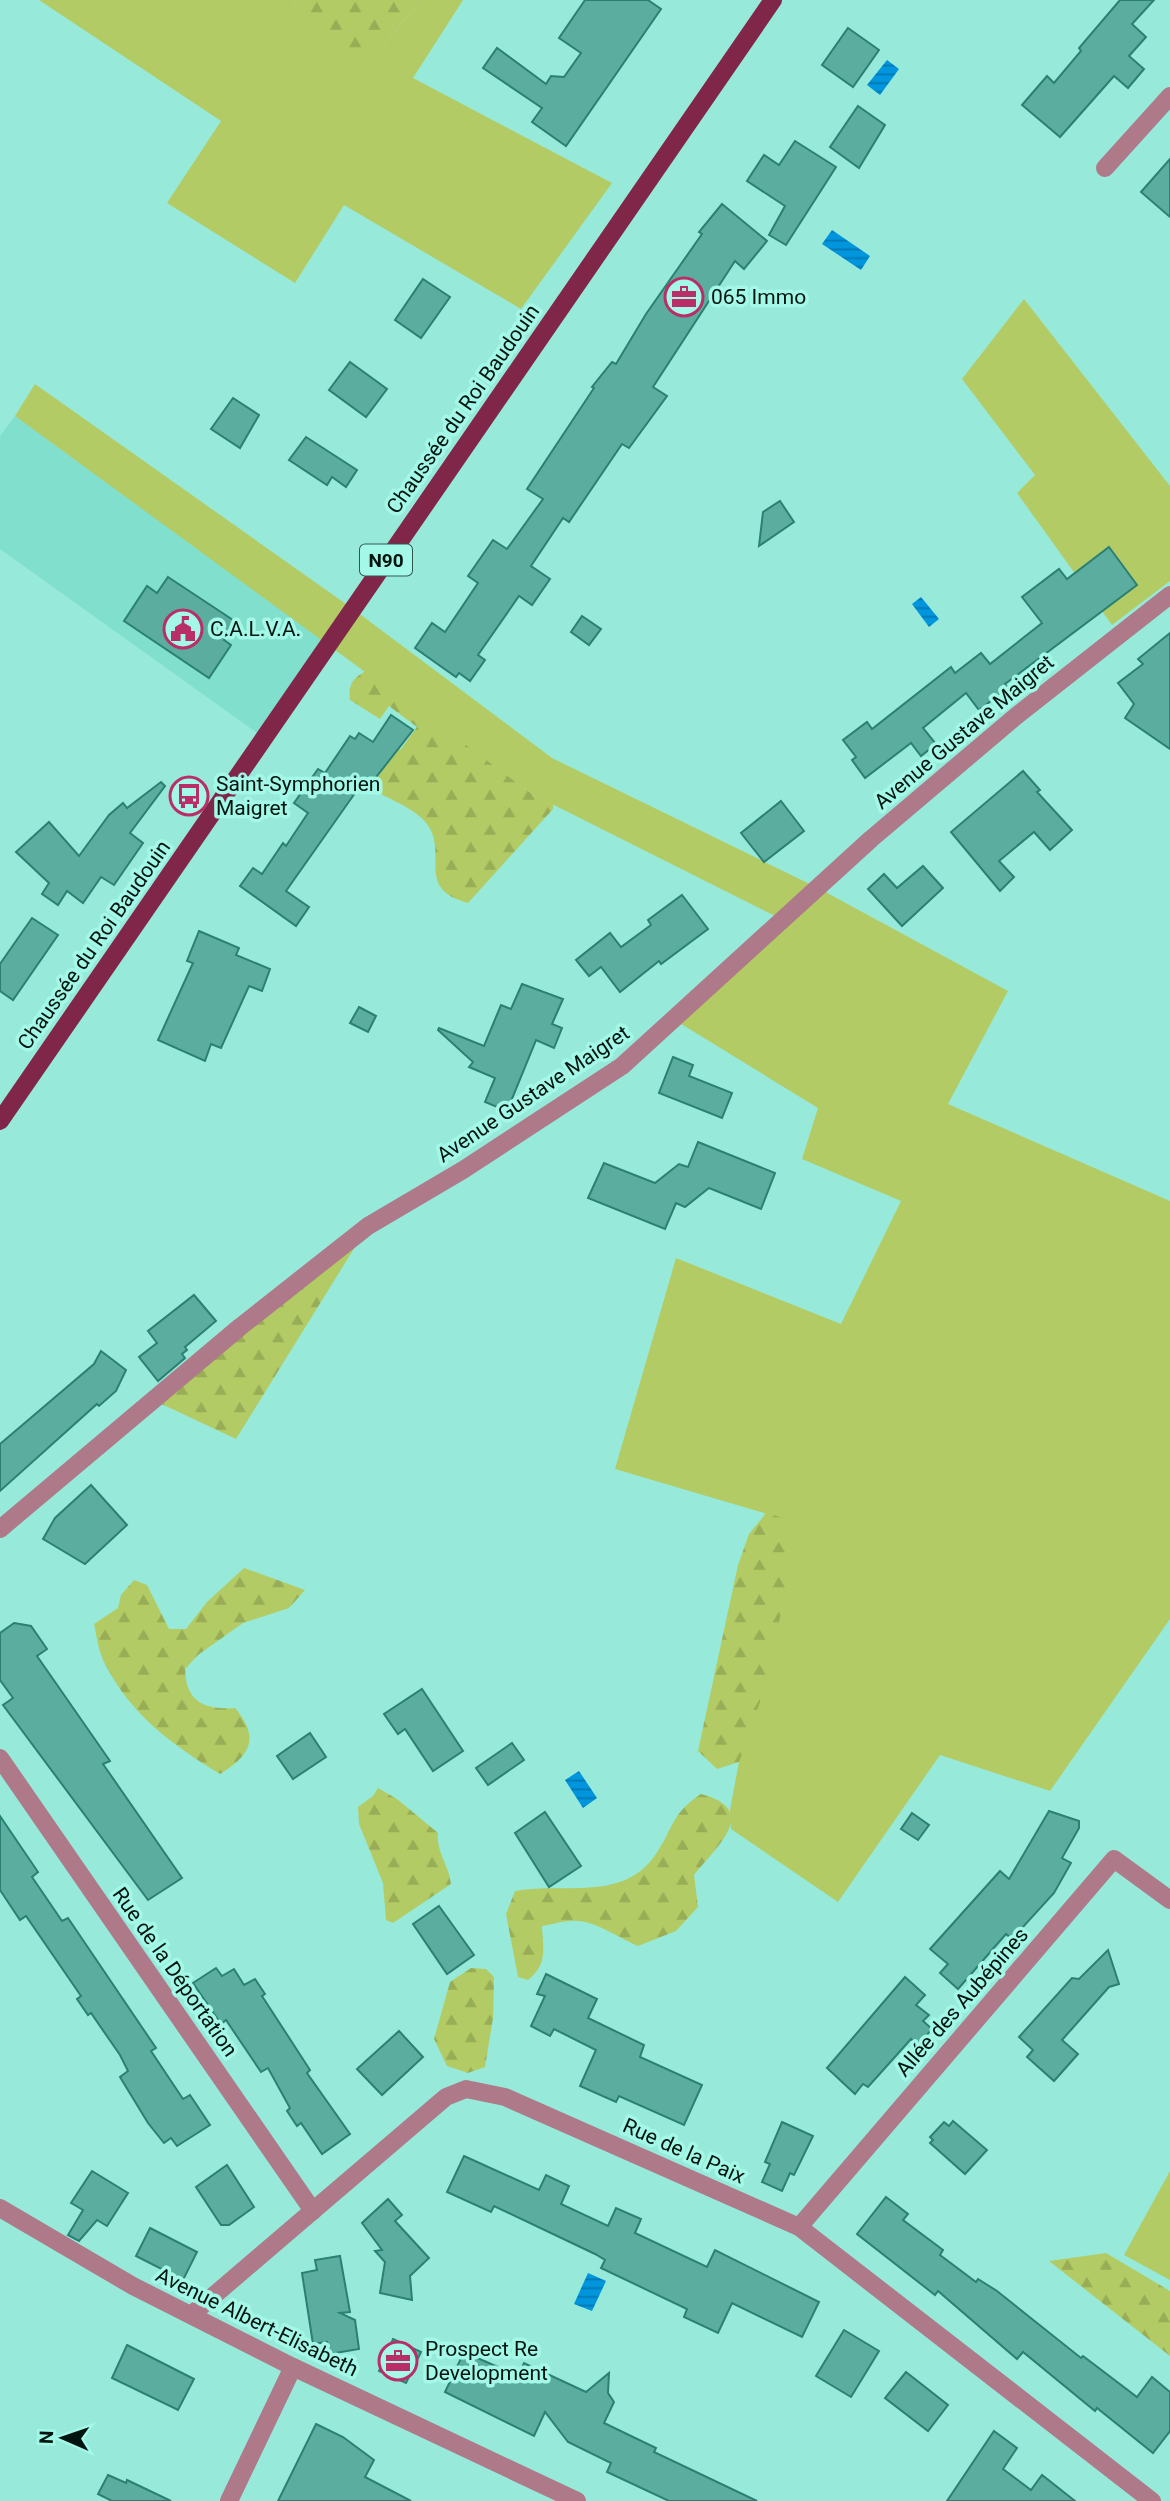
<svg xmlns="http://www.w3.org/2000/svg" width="1170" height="2501" font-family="Roboto,sans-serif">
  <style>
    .built { fill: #81dfcd }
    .green { fill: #b3cb64 }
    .forest { fill: url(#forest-firs) }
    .water { fill: url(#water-rules) }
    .building { fill: #5bae9f; stroke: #2a8173; stroke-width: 2 }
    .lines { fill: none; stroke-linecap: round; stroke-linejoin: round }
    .minor { stroke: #ae7a89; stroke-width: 18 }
    .primary { stroke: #802749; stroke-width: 18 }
    .labels { text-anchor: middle; stroke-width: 7; stroke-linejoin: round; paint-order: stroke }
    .shield { fill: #a4f8e7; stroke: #315850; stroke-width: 2 }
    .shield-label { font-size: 19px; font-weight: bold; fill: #001410 }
    .poi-label { font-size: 21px; fill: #001410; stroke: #a4f8e7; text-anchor: start }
    .street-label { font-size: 21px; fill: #001410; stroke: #a4f8e7 }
  </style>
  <defs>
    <pattern id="forest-firs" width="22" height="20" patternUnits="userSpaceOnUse" patternTransform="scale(1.75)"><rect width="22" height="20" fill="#b3cb64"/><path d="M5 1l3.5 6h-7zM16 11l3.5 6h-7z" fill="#98ad56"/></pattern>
    <pattern id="water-rules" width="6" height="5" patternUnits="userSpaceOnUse" patternTransform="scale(1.75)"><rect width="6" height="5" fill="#0095dd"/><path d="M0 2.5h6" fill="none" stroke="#0078b2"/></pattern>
  </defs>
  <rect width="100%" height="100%" fill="#97eada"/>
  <!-- built -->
  <path class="built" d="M15,416L329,644L264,738L0,549V436Z"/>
  <!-- green -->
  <g class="green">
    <path d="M39,0H298L292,9L382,47L421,0H463L413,78L612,183L521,309L344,205L295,283L167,203L221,121Z"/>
    <path d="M1024,299L1170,486V581L1112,625L1017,493L1035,475L962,379Z"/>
    <path d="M35,384L353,609L552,758L818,888L1008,991L948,1104L1170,1201V1619L1050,1791L940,1755L838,1902L731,1829L730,1810L784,1519L615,1469L676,1258L841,1324L901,1201L802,1159L818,1108L673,1019L783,920L532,794L15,416Z"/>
    <path d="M1170,2171V2280L1124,2255Z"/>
  </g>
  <!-- forest -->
  <g class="forest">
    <path d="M298,0H421L382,47L353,55L313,35L292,9Z"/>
    <path d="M366,671L532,794L553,804V809L468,903C414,889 449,854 427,824C415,808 388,799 372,789L390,752L401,749L417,727L389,706L380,719L350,700C348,684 353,678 366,671Z"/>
    <path d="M368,1226L236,1439L153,1400Z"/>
    <path d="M766,1513L784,1518L792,1535V1560L766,1685L739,1762L717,1769L698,1751L738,1565L749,1534Z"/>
    <path d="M244,1568L305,1590L289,1608L243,1623L198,1655L185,1669C186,1702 204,1710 235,1708C260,1738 251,1755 220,1774C173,1745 133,1717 106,1666C99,1654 97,1638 94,1624L118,1608L121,1595L134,1580L147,1585L169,1629H186L207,1602Z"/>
    <path d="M378,1788L397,1799L438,1833C436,1852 449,1865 451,1884L393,1923L386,1920L383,1883L359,1824L358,1807L373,1796Z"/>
    <path d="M701,1794C761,1810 717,1846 694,1875L698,1907L676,1931L638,1946C616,1937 594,1919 570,1921C561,1921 551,1925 542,1926C543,1949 548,1964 528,1980L518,1977L506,1914L515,1891C561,1882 620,1902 653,1858C674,1830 669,1815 701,1794Z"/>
    <path d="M471,1968L486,1969L494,1977L493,2018L485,2067L468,2073L447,2066L434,2039L450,1982Z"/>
    <path d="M1106,2253L1170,2291V2356L1049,2261Z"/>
  </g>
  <!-- water -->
  <g class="water">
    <path d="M887,60L899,69L880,95L867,85Z"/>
    <path d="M832,230L870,256L861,270L822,244Z"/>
    <path d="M921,597L939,619L929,627L912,604Z"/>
    <path d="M579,1771L597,1798L583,1808L565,1780Z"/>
    <path d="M588,2273L606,2281L592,2311L574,2304Z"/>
  </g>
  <!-- building -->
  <g class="building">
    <path d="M585,0H648L661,9L566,146L532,122L542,108L483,68L497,48L546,84L551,76L564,77L581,53L559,38Z"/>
    <path d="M1120,0H1154L1132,24L1146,37L1129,56L1144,69L1128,88L1114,76L1060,137L1022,105L1047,76L1054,83L1081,51L1079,48Z"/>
    <path d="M848,28L879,50L853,87L822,65Z"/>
    <path d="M858,106L885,125L859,168L830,147Z"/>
    <path d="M795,141L836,167L786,245L769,235L785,206L747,181L764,155L779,165Z"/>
    <path d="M1170,159V217L1141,192Z"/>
    <path d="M722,204L767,241L744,269L735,261L653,387L667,396L629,448L622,444L569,522L563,518L531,566L550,579L532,605L519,596L478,655L485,660L470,681L459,673L456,677L415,648L432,623L445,632L478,583L468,576L493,540L507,549L543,499L527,489L594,388L592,387L612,362L616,364L646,314L702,234L699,232Z"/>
    <path d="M423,279L450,297L421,338L395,320Z"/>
    <path d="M350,362L387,389L366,417L329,390Z"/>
    <path d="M233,398L259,415L240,448L211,429Z"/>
    <path d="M306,437L357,470L346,487L332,477L327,485L289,460Z"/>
    <path d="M780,501L794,522L759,546L763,512Z"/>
    <path d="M1109,547L1137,585L1005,684L1008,688L979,710L966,693L923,728L936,744L921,756L911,743L865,778L852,760L856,757L843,740L867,722L872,729L951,667L955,673L981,653L990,664L1042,623L1022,597L1059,569L1067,579Z"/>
    <path d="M168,577L236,622L224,640L231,645L209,678L124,621L147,586L157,593Z"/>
    <path d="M582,616L601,629L589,645L571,632Z"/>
    <path d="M1170,633V749L1125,718L1134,704L1118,683L1143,664L1138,659Z"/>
    <path d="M391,715L413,730L366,790L360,786L286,891L309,907L296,926L240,886L253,868L262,874L283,843L286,846L308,813L294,803L318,769L325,773L350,736L355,739L359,733L373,742Z"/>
    <path d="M1023,771L1040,790L1037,792L1072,830L1050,850L1034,832L999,861L1014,877L1000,891L951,832Z"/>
    <path d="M161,782L165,786L130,833L143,843L114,885L101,877L83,903L67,891L58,905L42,894L49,883L16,852L49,822L79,856L109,815L123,803L127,808Z"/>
    <path d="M781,801L804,831L764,862L741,833Z"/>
    <path d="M923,866L943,888L902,926L868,889L884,874L897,888Z"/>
    <path d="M682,895L708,929L661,964L659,961L620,992L601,967L589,976L576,960L610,933L621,947L651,925L648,920Z"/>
    <path d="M32,918L58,935L13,1000L0,991V964Z"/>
    <path d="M199,931L239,948L236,955L270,969L262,991L249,986L221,1048L211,1044L205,1061L158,1040L193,963L187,961Z"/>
    <path d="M522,984L563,999L552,1024L562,1028L554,1048L536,1040L507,1111L485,1102L495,1078L469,1067L473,1062L438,1030L439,1028L484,1046L501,1005L511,1009Z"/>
    <path d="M359,1007L376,1016L368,1032L350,1023Z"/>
    <path d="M673,1057L693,1065L689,1076L732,1093L722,1118L659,1093Z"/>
    <path d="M698,1142L775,1173L761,1209L709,1188L685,1207L676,1203L665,1229L588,1198L604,1163L655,1183L679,1164L688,1167Z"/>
    <path d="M194,1295L216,1321L185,1347L187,1350L182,1354L185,1358L158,1381L139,1357L157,1343L148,1331Z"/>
    <path d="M101,1351L126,1370L116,1391L99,1406L97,1404L0,1491V1444L94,1364Z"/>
    <path d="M91,1485L127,1525L85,1564L43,1539L55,1518Z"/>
    <path d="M14,1623L31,1626L47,1649L37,1656L110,1761L103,1764L182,1878L148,1900L3,1705L13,1698L0,1680V1633Z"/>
    <path d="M422,1689L463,1751L433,1771L405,1729L398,1734L384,1714Z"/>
    <path d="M310,1733L326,1757L293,1779L277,1756Z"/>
    <path d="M512,1743L524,1760L488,1785L476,1768Z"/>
    <path d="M1049,1811L1079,1821V1828L1062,1858L1071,1863L1054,1893L1012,1939L1006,1934L958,1989L940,1973L948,1964L930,1949L1000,1871L1009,1879Z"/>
    <path d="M545,1812L581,1866L549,1887L515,1833Z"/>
    <path d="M912,1813L929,1825L918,1840L901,1829Z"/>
    <path d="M0,1816L38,1872L32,1877L62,1921L68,1918L156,2048L151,2051L183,2099L190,2095L210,2125L177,2146L171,2138L164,2143L148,2123L120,2077L128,2071L120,2055L91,2013L88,2015L77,1999L81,1996L26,1916L20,1920L0,1890Z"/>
    <path d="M439,1906L474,1955L447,1974L413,1924Z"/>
    <path d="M1108,1950L1119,1984L1109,1987L1062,2040L1078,2054L1054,2081L1027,2057L1033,2050L1019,2037L1072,1978L1079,1979Z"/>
    <path d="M216,1968L222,1976L234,1969L244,1985L255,1979L265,1994L262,1996L310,2070L307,2073L350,2134L322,2154L301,2123L297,2126L287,2111L290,2108L268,2068L261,2072L226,2020L221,2024L193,1983Z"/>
    <path d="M546,1974L597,1999L588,2018L644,2045L640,2057L702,2085L684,2125L619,2096L616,2102L580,2086L596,2050L554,2029L550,2036L531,2026L545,1996L537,1994Z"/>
    <path d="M905,1977L925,1995L916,2005L929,2015L923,2021L932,2029L918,2045L911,2039L868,2087L863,2084L855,2094L827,2068Z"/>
    <path d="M399,2031L423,2057L382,2095L357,2069Z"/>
    <path d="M953,2121L987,2150L965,2174L930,2143L933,2140L930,2137L944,2122L949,2126Z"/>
    <path d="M782,2122L813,2136L794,2175L790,2173L782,2191L762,2182L770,2164L765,2162Z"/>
    <path d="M464,2156L539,2190L546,2175L569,2186L561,2204L608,2226L616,2208L641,2219L635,2233L707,2267L715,2250L819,2302L802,2337L732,2303L718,2333L684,2317L687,2309L601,2268L605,2260L595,2254L494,2206L491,2212L447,2192Z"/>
    <path d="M227,2165L254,2207L229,2225H221L196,2187Z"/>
    <path d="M92,2171L128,2193L107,2226L97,2220L79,2241L68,2235L83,2210L71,2203Z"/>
    <path d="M886,2197L908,2214L903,2220L943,2250L940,2255L976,2282L978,2279L997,2291L1081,2358L1083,2356L1137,2397L1152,2377L1170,2392V2431L1153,2453L1097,2408L1095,2411L1023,2352L1017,2359L938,2291L935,2295L857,2234Z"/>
    <path d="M388,2199L402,2215L395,2221L429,2258L410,2276L412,2300L380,2293L385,2262L375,2251L382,2250L362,2223Z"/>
    <path d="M150,2228L197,2252L183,2280L136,2256Z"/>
    <path d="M340,2256L350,2312L340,2313L355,2320L359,2349L329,2354L327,2342L313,2344L302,2273L317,2270L315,2260Z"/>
    <path d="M844,2330L879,2351L851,2397L816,2376Z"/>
    <path d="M393,2339L421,2352L406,2383L379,2371Z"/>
    <path d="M127,2345L194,2379L178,2410L112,2378Z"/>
    <path d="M464,2352L518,2376L524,2363L586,2392L609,2373L608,2393L614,2402L604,2423L656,2448L654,2452L757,2501H669L607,2472L611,2463L568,2442L545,2412L534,2436L445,2392Z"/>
    <path d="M906,2372L948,2405L928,2431L885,2398Z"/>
    <path d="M316,2424L343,2437L374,2460L365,2477L411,2501H278Z"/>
    <path d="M994,2431L1017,2448L1003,2469L1031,2490L1042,2475L1075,2501H947Z"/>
    <path d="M108,2475L126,2483L127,2480L171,2501H112L98,2494Z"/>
  </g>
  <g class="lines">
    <!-- minor -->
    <g class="minor">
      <path d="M1105,168L1170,96"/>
      <path d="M0,1529L240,1327L368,1226L463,1170L622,1066L871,839L1015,717L1170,595"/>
      <path d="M0,1758L313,2211"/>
      <path d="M0,2208L133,2286L293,2367L577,2501"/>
      <path d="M799,2227L1114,1859L1170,1900"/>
      <path d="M191,2315L446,2097L466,2089L505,2097L799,2227L1152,2501"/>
      <path d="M229,2501L293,2367"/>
    </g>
    <!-- primary -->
    <path class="primary" d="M0,1121L773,0"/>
  </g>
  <!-- icons -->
  <defs>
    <symbol id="office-ring" viewBox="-11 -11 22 22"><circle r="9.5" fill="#a4f8e7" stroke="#b92e67" stroke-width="1.5"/><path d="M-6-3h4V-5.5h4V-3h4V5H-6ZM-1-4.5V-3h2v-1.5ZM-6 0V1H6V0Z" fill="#b92e67"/></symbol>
    <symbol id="civic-ring" viewBox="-11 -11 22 22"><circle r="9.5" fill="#a4f8e7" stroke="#b92e67" stroke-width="1.5"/><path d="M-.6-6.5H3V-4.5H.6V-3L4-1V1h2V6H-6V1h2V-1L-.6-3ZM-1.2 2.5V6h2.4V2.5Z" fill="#b92e67"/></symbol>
    <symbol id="bus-ring" viewBox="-11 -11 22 22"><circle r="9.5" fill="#a4f8e7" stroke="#b92e67" stroke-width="1.5"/><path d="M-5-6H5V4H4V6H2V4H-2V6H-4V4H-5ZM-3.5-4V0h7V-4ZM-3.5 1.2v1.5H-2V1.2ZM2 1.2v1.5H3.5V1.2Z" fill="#b92e67"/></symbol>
  </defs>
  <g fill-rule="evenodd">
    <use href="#office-ring" x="662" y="275" width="44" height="44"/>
    <use href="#civic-ring" x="161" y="607" width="44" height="44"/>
    <use href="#bus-ring" x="167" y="774" width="44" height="44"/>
    <use href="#office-ring" x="376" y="2339" width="44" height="44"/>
  </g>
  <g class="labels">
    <!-- shield labels -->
    <rect class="shield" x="360" y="544.5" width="52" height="31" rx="5"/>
    <g class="shield-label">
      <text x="386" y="567">N90</text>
    </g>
    <!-- poi labels -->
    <g class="poi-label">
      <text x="711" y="304">065 Immo</text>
      <text x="210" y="636">C.A.L.V.A.</text>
      <text x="216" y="791">Saint-Symphorien<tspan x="216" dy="24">Maigret</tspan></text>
      <text x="425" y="2356">Prospect Re<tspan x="425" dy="24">Development</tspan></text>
    </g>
    <!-- street labels -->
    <g class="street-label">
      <text transform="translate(463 409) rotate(-55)" y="7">Chaussée du Roi Baudouin</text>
      <text transform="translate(964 732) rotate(-40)" y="7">Avenue Gustave Maigret</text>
      <text transform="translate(94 945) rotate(-55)" y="7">Chaussée du Roi Baudouin</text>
      <text transform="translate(533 1094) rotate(-34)" y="7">Avenue Gustave Maigret</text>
      <text transform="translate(175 1972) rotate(55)" y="7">Rue de la Déportation</text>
      <text transform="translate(962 2002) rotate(-49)" y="7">Allée des Aubépines</text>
      <text transform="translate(684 2151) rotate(24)" y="7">Rue de la Paix</text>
      <text transform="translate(257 2322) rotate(26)" y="7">Avenue Albert-Elisabeth</text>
    </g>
  </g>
  <!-- north arrow -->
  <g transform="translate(63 2438) rotate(272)" stroke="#a4f8e7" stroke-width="5" paint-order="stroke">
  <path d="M0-5L12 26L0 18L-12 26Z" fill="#001410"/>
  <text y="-10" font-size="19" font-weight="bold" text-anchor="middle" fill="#001410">N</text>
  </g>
</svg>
